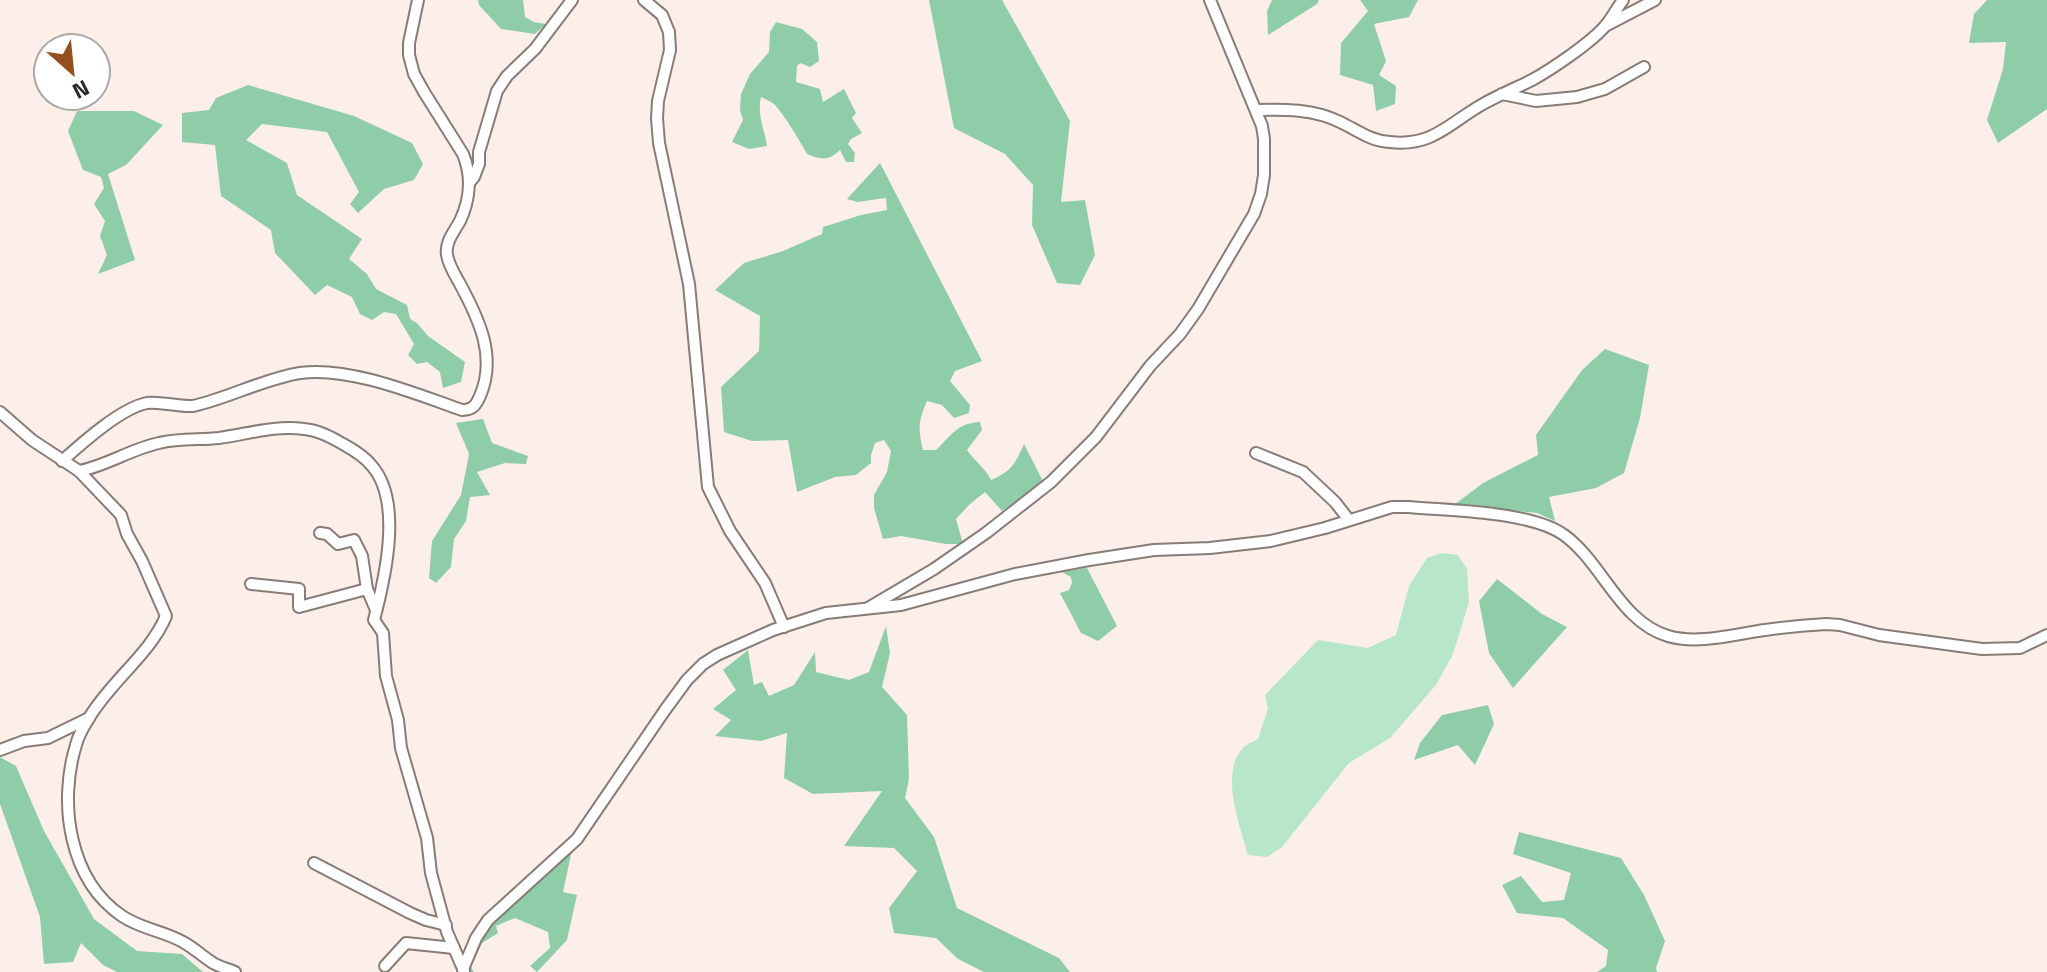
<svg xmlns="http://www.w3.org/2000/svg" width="2047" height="972" font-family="'Titillium Web',sans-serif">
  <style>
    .green { fill: #b7e6c9 }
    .forest { fill: #8fcda9 }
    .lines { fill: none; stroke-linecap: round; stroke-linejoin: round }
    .minor-casing { stroke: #877c77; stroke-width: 14 }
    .minor { stroke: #fff; stroke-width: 10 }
  </style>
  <rect width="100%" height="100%" fill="#fcefea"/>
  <!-- green -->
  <path class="green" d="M1442,553L1458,555L1467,569L1469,602L1453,654L1436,685L1390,738L1349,763L1282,847L1267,857L1248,855C1240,826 1220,775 1242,749C1246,744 1253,742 1258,739L1268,709L1265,695L1318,640L1368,648L1396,635L1409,586L1427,558Z"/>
  <!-- forest -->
  <g class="forest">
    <path d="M478,0H523L525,17L534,22L546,24L535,34L501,29L479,5Z"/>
    <path d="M929,0H1002L1070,121L1061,202L1085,200L1095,255L1080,285L1057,283L1032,225L1033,185L1005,154L954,128Z"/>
    <path d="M1272,0H1319L1317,4L1268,35L1267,11Z"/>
    <path d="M1360,0H1418L1409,17L1374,24L1386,61L1379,75L1396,86L1395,104L1376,111L1373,85L1340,75L1341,43L1368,11Z"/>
    <path d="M1987,0H2047V109L1998,143L1987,120L2003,69L2006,42L1969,43L1974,14Z"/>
    <path d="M776,22L802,29L817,42L819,61L810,67L800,63L797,66L796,82L820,89L823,102L844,89L856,113L852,118L862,133L851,139L848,144L855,153L854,162H846L840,150C829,161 821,160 807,154C802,144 781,110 774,104C770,101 765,99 761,97C757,116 764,127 767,146L749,149L732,142L743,120L740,110L741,94L750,74L769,52L770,32Z"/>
    <path d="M248,85L354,116L412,143L423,164L414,180L384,189L358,213L350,204L359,192L327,132L262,124L246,140L287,163L297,195L362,239L349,259L367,274L376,289L407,305L410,319L417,323L428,336L465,362L461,382L443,388L440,372L427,362L417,364L408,355L414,344L396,314L384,312L372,320L360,314L352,297L327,285L315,295L275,253L271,230L221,196L215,145L182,142V113L209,110L216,98Z"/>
    <path d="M77,111H134L163,125L126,165L108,174L135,260L98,274L107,255L100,236L105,221L94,204L104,188L101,177L83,170L68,131Z"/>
    <path d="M880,163L982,361L955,371L950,381L970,405L969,413L954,418L942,405L927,401C918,422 918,428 923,450H936C951,436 957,423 980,422L982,430L967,450C975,461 985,468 991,480C1012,471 1015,464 1024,444L1044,483L1002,511L985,492L970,504L956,519L963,544H946L901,536L883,539L874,508V495L887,472L891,451L884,440L875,443L871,455V463L856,475L835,477L797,492L788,440L752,441L724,432L721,387L759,351L760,316L715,290L744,263L783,251L822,234L823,227L861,215L887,210L886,198L857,202L847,199Z"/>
    <path d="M1605,349L1649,365L1640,418L1624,473L1596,488L1549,497L1555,521L1537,513L1454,505L1483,483L1538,455L1536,435L1582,370Z"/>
    <path d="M483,419L492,443L528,456L526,464L505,463L477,472L490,495L470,497L466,521L454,539L451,567L436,583L429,578L432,541L461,495L469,454L456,423Z"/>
    <path d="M1087,568L1117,626L1098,641L1081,633L1060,593L1069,590L1072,583L1071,577L1062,572Z"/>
    <path d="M1497,579L1542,614L1567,627L1513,688L1489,653L1479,601Z"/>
    <path d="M886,626L890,653L882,687L907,715L909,779L905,798L934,837L957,908L1059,958L1070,972H984L958,959L936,938L894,933L889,908L917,871L894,848L844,846L882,791L813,794L784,778L787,733L761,741L715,736L731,720L713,709L736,690L723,670L748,650L754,685L762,682L769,696L794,685L815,652L816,672L849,680L869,672Z"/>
    <path d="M1488,705L1494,724L1475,765L1458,745L1414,760L1420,743L1442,715Z"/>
    <path d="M0,757L16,766L44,831L94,919L137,951L182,954L203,972H117L103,965L81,943L73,962L44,964L40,917L0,804Z"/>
    <path d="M587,825L592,827L572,850L563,892L577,895L567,940L537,972L530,966L550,948L548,932L515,918L496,926L498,933L482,943L471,967L474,972H465L466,958L488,913Z"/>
    <path d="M1519,832L1621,858L1644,895L1665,941L1656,968L1657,972H1597L1606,966L1608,950L1563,918L1517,913L1502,885L1521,876L1542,902L1564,900L1571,873L1513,854Z"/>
  </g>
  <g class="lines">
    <defs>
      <g id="minor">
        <path d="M644,0L662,15L669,32L670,50L658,101L657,118L659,143L689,284L708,487L730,531L765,583L784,627"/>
        <path d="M1607,25L1655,0"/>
        <path d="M1502,94L1536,101L1577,97L1605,89L1644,67"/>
        <path d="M1256,110C1284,109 1314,109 1340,122C1357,130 1370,141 1390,142C1433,147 1449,123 1483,104C1499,95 1516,88 1532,80C1552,69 1592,42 1606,25C1612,18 1617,8 1623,0"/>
        <path d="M469,183L474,177L479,164V152L497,91L507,76L535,49L572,0"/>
        <path d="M0,412L32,440L79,471C106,466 131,449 159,443C179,438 199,440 219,438C248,434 275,425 304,429C318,430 331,437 343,444C354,450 365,457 372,466C403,502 385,578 374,620L383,633L386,676L398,720L401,748L427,838L431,873L447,932L464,971"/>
        <path d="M1256,453L1303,472L1335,502L1349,520"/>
        <path d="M62,461C82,443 121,408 147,403C160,401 178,407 193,406C229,398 263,379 300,373C349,366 416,394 462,410C473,410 476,405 480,396C497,357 479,319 460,284C455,275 449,266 447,255C445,242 454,232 460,221C470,200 472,176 463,154L424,92L414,74L409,55V43L418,0"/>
        <path d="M79,471L121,515L127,534L142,561L166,616C151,653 110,682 89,718C84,726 78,736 76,745C58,803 69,880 122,916C141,929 164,931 183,942C194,948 202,956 213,963C220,967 228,969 235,972"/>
        <path d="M320,533L327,534L338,544L354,540L362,556L367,589L376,610"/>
        <path d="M251,584L299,589V607L367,589"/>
        <path d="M868,608L934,569L986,533L1051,482L1096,437L1150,366L1180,334L1198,309L1254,214L1261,194L1264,175V139L1262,126L1210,0"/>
        <path d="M0,750L24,741L48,738L89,718"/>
        <path d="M314,863L410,913L426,920L446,925"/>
        <path d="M385,966L406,943L454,948"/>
        <path d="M463,969L476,938L488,920L577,839L665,710L687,680L703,664L717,655L773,630L826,613L901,605L1015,574L1089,560L1154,550L1210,548L1271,541L1325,528L1392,507H1409C1450,511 1531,511 1564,535C1602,562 1620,622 1668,636C1698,645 1735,634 1765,630C1785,627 1806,625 1826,624L1840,625L1879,635L1982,649L2020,648L2047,635"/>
      </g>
    </defs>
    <!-- minor casing -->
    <use href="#minor" class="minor-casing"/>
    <!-- minor -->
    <use href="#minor" class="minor"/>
  </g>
  <!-- north arrow -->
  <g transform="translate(72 72) rotate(153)"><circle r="38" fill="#ffffff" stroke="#aaa9a8" stroke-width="2"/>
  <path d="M0-6L14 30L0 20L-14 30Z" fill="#924f1f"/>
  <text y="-12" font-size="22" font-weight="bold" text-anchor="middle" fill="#2b2725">N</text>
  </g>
</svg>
